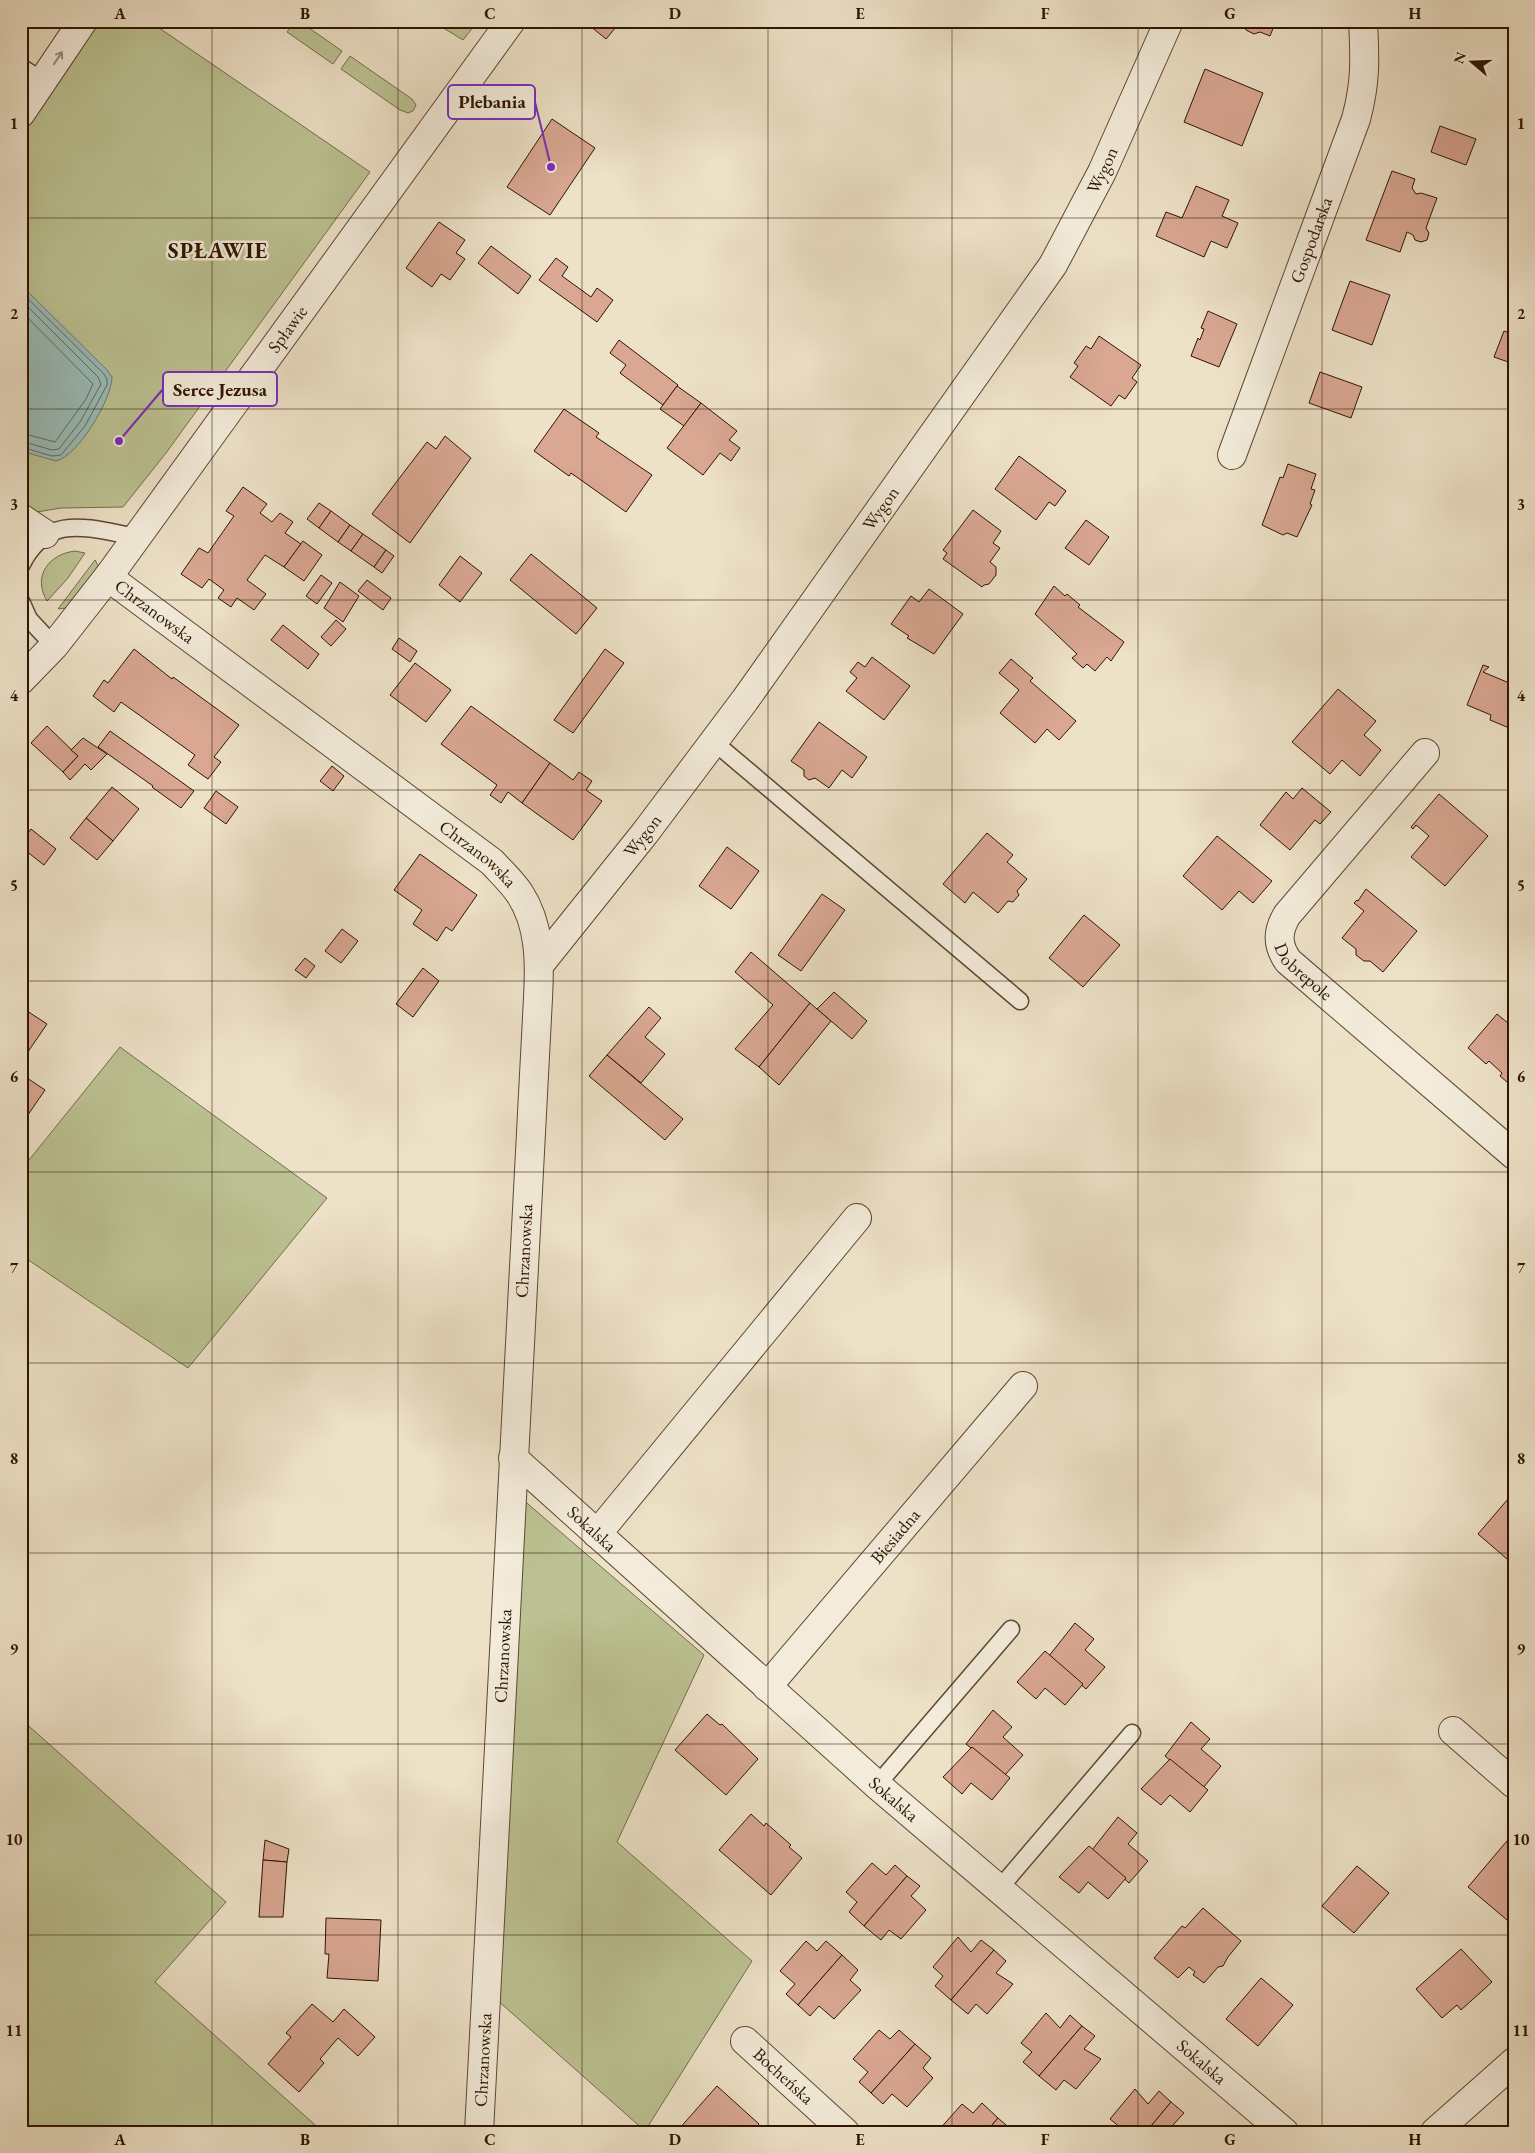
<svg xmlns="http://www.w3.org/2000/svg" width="1535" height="2153" font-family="'EB Garamond',serif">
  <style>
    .green { fill: #bcc293; stroke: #756c4a }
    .water { fill: #99bdb9; stroke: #6e7a6f }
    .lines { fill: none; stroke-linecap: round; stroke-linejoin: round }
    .shore { stroke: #64695c; stroke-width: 1 }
    .building { fill: #d9a792; stroke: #2e1500 }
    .service-casing { stroke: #5e4832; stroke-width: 19 }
    .minor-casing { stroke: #5e4832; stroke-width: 30 }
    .service { stroke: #f3ecdb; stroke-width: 16 }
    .minor { stroke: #f3ecdb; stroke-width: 28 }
    .oneway { stroke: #9a8b78 }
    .grid { fill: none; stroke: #2e1500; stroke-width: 1; stroke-opacity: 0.55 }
    .labels { text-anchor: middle; stroke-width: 5; stroke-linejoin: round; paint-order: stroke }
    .street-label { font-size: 18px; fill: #2e1500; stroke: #f3ecdb }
    .district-label { font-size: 22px; font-weight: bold; letter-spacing: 1px; fill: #2e1500; stroke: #f3ecdb }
    .leader { fill: none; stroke: #7b2cbf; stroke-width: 2 }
    .callout-dot { fill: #7b2cbf; stroke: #f3ecdb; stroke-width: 2 }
    .callout { fill: #f3ecdb; stroke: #7b2cbf; stroke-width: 2 }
    .callout-label { font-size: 19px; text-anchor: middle; font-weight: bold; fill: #2e1500 }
    .neatline { fill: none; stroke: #2e1500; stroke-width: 2 }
    .grid-label { font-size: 16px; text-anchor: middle; font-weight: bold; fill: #2e1500 }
  </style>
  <rect width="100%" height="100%" fill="#ede1c7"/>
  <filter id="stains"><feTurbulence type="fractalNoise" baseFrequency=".004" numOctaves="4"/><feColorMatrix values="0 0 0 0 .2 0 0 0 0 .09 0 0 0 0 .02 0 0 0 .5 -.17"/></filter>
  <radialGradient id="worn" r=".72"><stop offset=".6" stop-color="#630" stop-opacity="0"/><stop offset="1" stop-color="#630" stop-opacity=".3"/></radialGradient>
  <!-- green -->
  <g class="green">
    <path d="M92,21H149L370,172L166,453L123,507L61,508L37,512L21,505V127Z"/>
    <path d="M295,21H299L342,51L333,64L287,32Z"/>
    <path d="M432,21H478L463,40Z"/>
    <path d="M350,56L412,99L416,105L413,111L408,113L400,110L341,69Z"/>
    <path d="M75,551L85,553L68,578L47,601C32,576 49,554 75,551Z"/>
    <path d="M95,560L99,567L66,608L58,609Z"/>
    <path d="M120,1047L327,1198L188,1368L21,1255V1170Z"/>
    <path d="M521,1498L704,1655L617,1842L752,1961L645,2131L496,1999Z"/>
    <path d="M21,1719L226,1902L155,1982L323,2132H21Z"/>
  </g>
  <!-- water -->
  <path class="water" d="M21,285L107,370L112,377C112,399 78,456 56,461L21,451Z"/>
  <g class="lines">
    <!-- shore -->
    <g class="shore">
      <path d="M21,292L103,373L107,379V385L85,426L61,455L52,456L21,447"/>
      <path d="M21,300L98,377L101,384L80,422L59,449L52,450L21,441"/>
      <path d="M21,311L93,384L86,399L55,442L21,433"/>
    </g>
  </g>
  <!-- building -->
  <g class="building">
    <path d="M584,21H621L606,39Z"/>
    <path d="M1235,21H1282L1274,26L1270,36L1260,32L1254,34L1246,30L1244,25Z"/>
    <path d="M1396,21H1447V26L1397,27Z"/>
    <path d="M1205,69L1263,93L1242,146L1184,122Z"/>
    <path d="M552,119L595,148L550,215L507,187Z"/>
    <path d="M1440,126L1476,139L1466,165L1431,152Z"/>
    <path d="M1392,171L1415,179L1412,188L1416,194L1421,193L1437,198L1426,228L1429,233L1427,240L1421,242L1415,240L1413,235L1407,232L1400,252L1366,240Z"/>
    <path d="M1196,186L1229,200L1222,216L1238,223L1227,248L1211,241L1204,257L1156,236L1166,212L1182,218Z"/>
    <path d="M439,222L465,240L456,253L465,259L450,280L441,274L432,287L406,268Z"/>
    <path d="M491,246L531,276L518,294L478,263Z"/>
    <path d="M556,258L568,267L562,276L591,297L597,288L613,300L597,322L539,280Z"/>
    <path d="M1350,281L1390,295L1372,345L1332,330Z"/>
    <path d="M1208,311L1237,324L1219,367L1191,356L1198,338L1200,340L1204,329L1201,328Z"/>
    <path d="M1504,331L1514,335V364L1494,357Z"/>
    <path d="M1099,336L1141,365L1132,378L1137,382L1125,399L1119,395L1111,406L1070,377L1078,366L1074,363L1086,346L1091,349Z"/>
    <path d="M619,340L678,385L663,405L620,373L626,365L610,353Z"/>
    <path d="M1320,372L1362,387L1351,418L1309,403Z"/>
    <path d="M677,386L701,403L684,426L660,409Z"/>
    <path d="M701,403L737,431L729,440L740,448L731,461L720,453L703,475L667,448Z"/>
    <path d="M564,409L599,433L596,437L652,475L626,512L571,473L569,476L534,451Z"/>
    <path d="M445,436L471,458L410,543L372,514L427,442L436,449Z"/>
    <path d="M1019,456L1066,491L1055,506L1049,502L1036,520L995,489Z"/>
    <path d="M1288,464L1316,474L1311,489L1315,490L1310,504L1312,505L1297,537L1287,533L1283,535L1262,525L1280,477L1283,478Z"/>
    <path d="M243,487L267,504L260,513L272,522L280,513L293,522L285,533L301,544L284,567L265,555L247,580L266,594L254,610L237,598L231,607L218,598L224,590L209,579L202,588L181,574L199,548L208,553L234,516L226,511Z"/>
    <path d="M319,503L331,511L319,528L307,519Z"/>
    <path d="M973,510L1001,531L993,543L1000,548L990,562L996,567V575L989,584L984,585L982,587L943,559L947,553L943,550Z"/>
    <path d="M331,511L350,525L338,542L319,528Z"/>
    <path d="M1086,520L1109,537L1089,565L1065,548Z"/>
    <path d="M350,525L363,534L351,551L338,542Z"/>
    <path d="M363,534L386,550L374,567L351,551Z"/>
    <path d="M303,541L322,555L304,581L284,567Z"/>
    <path d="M386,550L394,556L382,573L374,567Z"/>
    <path d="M531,554L597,608L576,634L510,580Z"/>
    <path d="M460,556L482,573L460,602L439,585Z"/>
    <path d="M321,575L332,583L317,604L306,596Z"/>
    <path d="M367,580L391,598L383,610L358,591Z"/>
    <path d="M340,582L359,596L343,622L324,608Z"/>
    <path d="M1054,586L1065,596L1067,594L1080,605L1078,607L1124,642L1111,661L1107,657L1095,671L1087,664L1083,668L1072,658L1077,654L1035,614Z"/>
    <path d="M929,589L963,614L934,654L907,638L909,636L891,624L911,596L919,602Z"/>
    <path d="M336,620L346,629L331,646L321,637Z"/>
    <path d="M283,625L319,654L308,669L271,640Z"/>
    <path d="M399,638L417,651L410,662L392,649Z"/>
    <path d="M134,649L172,679L173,677L239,725L214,757L221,762L208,779L188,765L195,755L121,702L114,712L93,696L104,680L108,683Z"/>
    <path d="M605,649L624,663L573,733L554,720Z"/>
    <path d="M872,657L910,686L884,720L846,691L857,678L850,672L858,662L865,667Z"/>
    <path d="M1011,659L1033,678L1030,681L1076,721L1059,740L1047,729L1035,743L1000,713L1019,690L999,673Z"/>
    <path d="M415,663L451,690L426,722L390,695Z"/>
    <path d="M1483,665L1489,667L1483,672L1514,685V730L1490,720L1491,715L1467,705Z"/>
    <path d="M1338,689L1376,721L1364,735L1381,750L1360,776L1342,760L1330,774L1292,742Z"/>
    <path d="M471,706L550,763L522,803L508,792L501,803L490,795L497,785L441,744Z"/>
    <path d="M819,722L867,757L852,778L842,770L829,788L815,778L809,780L804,776V770L791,761Z"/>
    <path d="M47,726L78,756L63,772L31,743Z"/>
    <path d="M110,731L194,791L181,808L152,787L153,786L98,747Z"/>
    <path d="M83,738L107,754L91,770L85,764L70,780L63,772L78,756L71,750Z"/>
    <path d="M550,763L573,780L579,772L592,781L586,790L602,801L573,840L522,803Z"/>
    <path d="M332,766L344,776L333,791L320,781Z"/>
    <path d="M112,787L139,809L113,841L86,818Z"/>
    <path d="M1302,788L1331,812L1320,824L1315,820L1290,850L1260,825L1286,792L1293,799Z"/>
    <path d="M216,791L238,807L226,824L204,808Z"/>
    <path d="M1439,794L1488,836L1445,886L1411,857L1429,836L1416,825L1413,829L1411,827Z"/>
    <path d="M86,818L113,841L97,860L70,838Z"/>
    <path d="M31,829L56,849L44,865L21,847V842Z"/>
    <path d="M987,833L1013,855L1007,862L1027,879L1017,891L1019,895L1013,902L1008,901L998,913L973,892L965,903L943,884Z"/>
    <path d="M1217,836L1272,881L1253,903L1239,891L1222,910L1183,876Z"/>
    <path d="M727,847L759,871L731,909L699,886Z"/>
    <path d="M420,854L477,895L452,931L446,927L437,941L413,924L422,910L394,890Z"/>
    <path d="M1366,889L1417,931L1383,972L1370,961H1364L1356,955V949L1342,938L1364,911L1354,903L1357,900L1358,901Z"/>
    <path d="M822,894L845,910L801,971L778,955Z"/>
    <path d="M1084,915L1120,945L1083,987L1049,958Z"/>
    <path d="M342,929L358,941L341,963L325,951Z"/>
    <path d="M751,952L810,1003L759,1067L735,1049L773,1005L735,972Z"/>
    <path d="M305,958L315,966L306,978L295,970Z"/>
    <path d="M423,968L439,981L413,1017L396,1004Z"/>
    <path d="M834,992L867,1021L852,1039L817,1009Z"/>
    <path d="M810,1003L831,1021L779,1085L759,1067Z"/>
    <path d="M21,1007L47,1024L21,1062Z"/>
    <path d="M649,1007L661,1018L645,1037L665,1054L641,1083L607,1055Z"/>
    <path d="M1497,1014L1514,1028V1088L1500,1076L1502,1073L1489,1061L1486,1064L1468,1048Z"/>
    <path d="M607,1055L683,1119L665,1140L589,1076Z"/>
    <path d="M21,1074L45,1090L21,1125Z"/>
    <path d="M1514,1492V1565L1478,1534Z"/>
    <path d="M1075,1623L1094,1639L1085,1650L1105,1667L1086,1689L1049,1656Z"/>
    <path d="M1045,1651L1083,1684L1065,1705L1045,1688L1036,1699L1017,1682Z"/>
    <path d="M993,1710L1012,1727L1003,1737L1023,1755L1005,1775L966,1744Z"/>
    <path d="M707,1714L720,1725L722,1724L758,1759L726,1795L675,1750Z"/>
    <path d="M1191,1722L1210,1739L1201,1749L1221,1766L1203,1788L1165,1756Z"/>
    <path d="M972,1747L1010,1778L992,1800L971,1783L962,1794L943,1777Z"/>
    <path d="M1170,1759L1208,1790L1190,1812L1170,1795L1161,1805L1141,1789Z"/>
    <path d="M751,1814L764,1826L766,1823L791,1845L789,1847L802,1858L771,1895L719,1850Z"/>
    <path d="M1118,1817L1137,1833L1128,1844L1148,1861L1129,1883L1092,1850Z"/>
    <path d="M1512,1835L1514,1837V1912L1507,1920L1468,1887Z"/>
    <path d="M265,1840L289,1849L287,1862L263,1860Z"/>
    <path d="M1089,1846L1126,1878L1108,1899L1088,1882L1079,1893L1059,1877Z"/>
    <path d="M263,1860L287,1862L283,1917H259Z"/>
    <path d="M872,1863L886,1875L895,1865L907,1876L864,1926L849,1912L857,1902L846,1892Z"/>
    <path d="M1357,1866L1389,1893L1354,1933L1322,1906Z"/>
    <path d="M907,1876L920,1886L911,1896L926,1910L901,1939L889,1930L881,1940L864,1926Z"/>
    <path d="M1203,1908L1241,1941L1228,1957L1223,1966L1218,1967L1204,1983L1193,1975L1195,1972L1189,1967L1178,1978L1154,1958L1182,1926L1185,1928Z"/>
    <path d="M1514,1912V1927L1507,1920Z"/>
    <path d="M326,1918L381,1920L378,1981L327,1978L329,1954H325Z"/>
    <path d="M958,1937L971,1952L981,1940L994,1950L951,2000L935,1986L943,1976L933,1967Z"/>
    <path d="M806,1941L817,1951L826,1941L842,1955L798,2005L786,1994L795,1984L780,1971Z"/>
    <path d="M1461,1949L1492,1982L1461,2010L1457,2005L1442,2018L1416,1989Z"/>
    <path d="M994,1950L1006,1961L996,1973L1013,1984L987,2014L976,2004L968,2014L951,2000Z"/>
    <path d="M842,1955L858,1970L850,1980L861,1990L834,2019L819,2006L810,2016L798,2005Z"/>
    <path d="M1261,1978L1293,2005L1258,2046L1226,2019Z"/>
    <path d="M312,2004L333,2022L344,2009L375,2037L358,2056L338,2038L320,2059L324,2063L299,2092L268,2064L291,2037L286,2033Z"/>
    <path d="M1046,2013L1060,2028L1070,2015L1082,2026L1039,2076L1023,2062L1032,2052L1021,2043Z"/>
    <path d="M1082,2026L1095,2036L1084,2049L1101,2059L1076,2089L1064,2080L1056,2090L1039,2076Z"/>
    <path d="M879,2030L890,2039L899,2030L915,2044L871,2093L859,2082L868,2072L853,2059Z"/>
    <path d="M915,2044L931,2058L923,2068L933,2078L907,2107L892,2094L883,2104L871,2093Z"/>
    <path d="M717,2086L759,2124L752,2132H682L679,2129Z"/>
    <path d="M1135,2089L1148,2104L1159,2091L1171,2102L1146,2132H1118L1121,2128L1110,2119Z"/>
    <path d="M1171,2102L1184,2113L1173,2125L1185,2132H1146Z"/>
    <path d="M982,2103L998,2118L986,2132H937L962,2104L973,2113Z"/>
    <path d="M998,2118L1014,2132H986Z"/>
  </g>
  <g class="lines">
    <defs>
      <g id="service">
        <path d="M21,67L43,81"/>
        <path d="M21,566C47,512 88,528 136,537"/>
        <path d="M21,601L29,619L54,646"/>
        <path d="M714,742L1020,1001"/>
        <path d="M877,1785L1011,1629"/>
        <path d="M998,1890L1132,1733"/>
      </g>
      <g id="minor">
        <path d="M21,113L83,21"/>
        <path id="s1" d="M1232,455L1356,119C1366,82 1365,59 1363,21"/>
        <path d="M21,518L45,534"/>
        <path id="s2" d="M108,577L492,862C501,872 512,882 520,894C540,925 540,962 538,998L479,2132"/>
        <path id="s3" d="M21,680L54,646L108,577L511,21"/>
        <path id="s4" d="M1425,753L1287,915C1277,932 1277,945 1288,961L1514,1155"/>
        <path id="s5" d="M540,964L645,833L745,700L1053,265L1102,172L1169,21"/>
        <path id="s6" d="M513,1458L877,1785L1284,2132"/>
        <path d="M597,1534L857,1218"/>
        <path id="s7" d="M767,1687L1023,1386"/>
        <path d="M1453,1731L1514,1784"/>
        <path id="s8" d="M745,2041L845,2132"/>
        <path d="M1435,2132L1514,2062"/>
      </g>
    </defs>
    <!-- service casing -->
    <use href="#service" class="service-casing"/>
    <!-- minor casing -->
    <use href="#minor" class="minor-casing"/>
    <!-- service -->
    <use href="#service" class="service"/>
    <!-- minor -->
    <use href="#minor" class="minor"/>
  </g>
  <!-- one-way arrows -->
  <defs><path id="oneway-shaft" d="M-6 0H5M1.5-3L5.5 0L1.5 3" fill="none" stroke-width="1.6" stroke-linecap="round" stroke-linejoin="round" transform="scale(1.25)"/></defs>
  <use class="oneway" href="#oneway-shaft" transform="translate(58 58) rotate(-56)"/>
  <!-- grid -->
  <path class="grid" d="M212,21V2132M398,21V2132M582,21V2132M768,21V2132M952,21V2132M1138,21V2132M1322,21V2132M21,218H1514M21,409H1514M21,600H1514M21,790H1514M21,981H1514M21,1172H1514M21,1363H1514M21,1553H1514M21,1744H1514M21,1935H1514"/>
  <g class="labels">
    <!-- street labels -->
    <g class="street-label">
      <text dy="6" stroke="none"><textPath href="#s5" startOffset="974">Wygon</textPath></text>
      <text dy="6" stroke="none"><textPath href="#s1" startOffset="229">Gospodarska</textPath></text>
      <text dy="6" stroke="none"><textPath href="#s3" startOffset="441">Spławie</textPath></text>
      <text dy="6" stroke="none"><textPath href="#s5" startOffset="569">Wygon</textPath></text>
      <text dy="6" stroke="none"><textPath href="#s2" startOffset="58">Chrzanowska</textPath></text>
      <text dy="6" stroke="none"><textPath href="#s5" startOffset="164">Wygon</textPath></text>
      <text dy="6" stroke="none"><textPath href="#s2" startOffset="462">Chrzanowska</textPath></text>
      <text dy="6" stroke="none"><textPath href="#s4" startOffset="280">Dobrepole</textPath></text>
      <text transform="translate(524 1251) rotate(-87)" y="6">Chrzanowska</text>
      <text dy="6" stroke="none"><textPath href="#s6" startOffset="106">Sokalska</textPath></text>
      <text dy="6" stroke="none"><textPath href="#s7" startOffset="198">Biesiadna</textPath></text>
      <text transform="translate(503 1656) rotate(-87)" y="6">Chrzanowska</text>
      <text dy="6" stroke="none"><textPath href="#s6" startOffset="511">Sokalska</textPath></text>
      <text transform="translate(483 2060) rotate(-87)" y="6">Chrzanowska</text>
      <text dy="6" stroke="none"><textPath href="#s6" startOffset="916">Sokalska</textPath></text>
      <text dy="6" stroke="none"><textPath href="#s8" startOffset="52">Bocheńska</textPath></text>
    </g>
    <!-- district labels -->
    <g class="district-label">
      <text x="218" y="258">SPŁAWIE</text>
    </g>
  </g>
  <!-- callouts -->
  <path class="leader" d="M551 167L535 102M119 441L163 389"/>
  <g class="callout-dot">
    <circle cx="551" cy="167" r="5"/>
    <circle cx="119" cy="441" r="5"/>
  </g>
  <g class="callout">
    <rect x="448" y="85" width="87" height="34" rx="5"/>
    <rect x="163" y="372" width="114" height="34" rx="5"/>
  </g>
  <g class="callout-label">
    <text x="492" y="108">Plebania</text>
    <text x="220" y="396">Serce Jezusa</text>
  </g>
  <!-- margin -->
  <rect width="1535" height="2153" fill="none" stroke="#ede1c7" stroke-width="55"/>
  <!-- north arrow -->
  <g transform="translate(1472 62) rotate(289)" stroke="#f3ecdb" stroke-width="4" paint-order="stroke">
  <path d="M0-4L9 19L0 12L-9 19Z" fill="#2e1500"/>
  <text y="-8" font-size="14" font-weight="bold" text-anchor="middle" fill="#2e1500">N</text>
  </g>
  <rect x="28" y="28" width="1480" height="2098" class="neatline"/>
  <g class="grid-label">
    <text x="120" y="19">A</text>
    <text x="305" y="19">B</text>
    <text x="490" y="19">C</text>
    <text x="675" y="19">D</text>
    <text x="860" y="19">E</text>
    <text x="1045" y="19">F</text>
    <text x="1230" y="19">G</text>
    <text x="1415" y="19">H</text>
    <text x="14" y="129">1</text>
    <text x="1521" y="129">1</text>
    <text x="14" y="319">2</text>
    <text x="1521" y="319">2</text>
    <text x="14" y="510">3</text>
    <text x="1521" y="510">3</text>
    <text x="14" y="701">4</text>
    <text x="1521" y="701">4</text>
    <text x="14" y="891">5</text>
    <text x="1521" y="891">5</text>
    <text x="14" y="1082">6</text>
    <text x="1521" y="1082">6</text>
    <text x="14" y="1273">7</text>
    <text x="1521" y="1273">7</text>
    <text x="14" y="1464">8</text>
    <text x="1521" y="1464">8</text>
    <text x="14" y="1654">9</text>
    <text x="1521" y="1654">9</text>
    <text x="14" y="1845">10</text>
    <text x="1521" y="1845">10</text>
    <text x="14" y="2036">11</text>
    <text x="1521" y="2036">11</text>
    <text x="120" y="2145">A</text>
    <text x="305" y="2145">B</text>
    <text x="490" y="2145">C</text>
    <text x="675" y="2145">D</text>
    <text x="860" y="2145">E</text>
    <text x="1045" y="2145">F</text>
    <text x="1230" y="2145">G</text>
    <text x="1415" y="2145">H</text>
  </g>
  <rect width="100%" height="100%" filter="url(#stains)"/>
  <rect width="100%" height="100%" fill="url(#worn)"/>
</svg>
